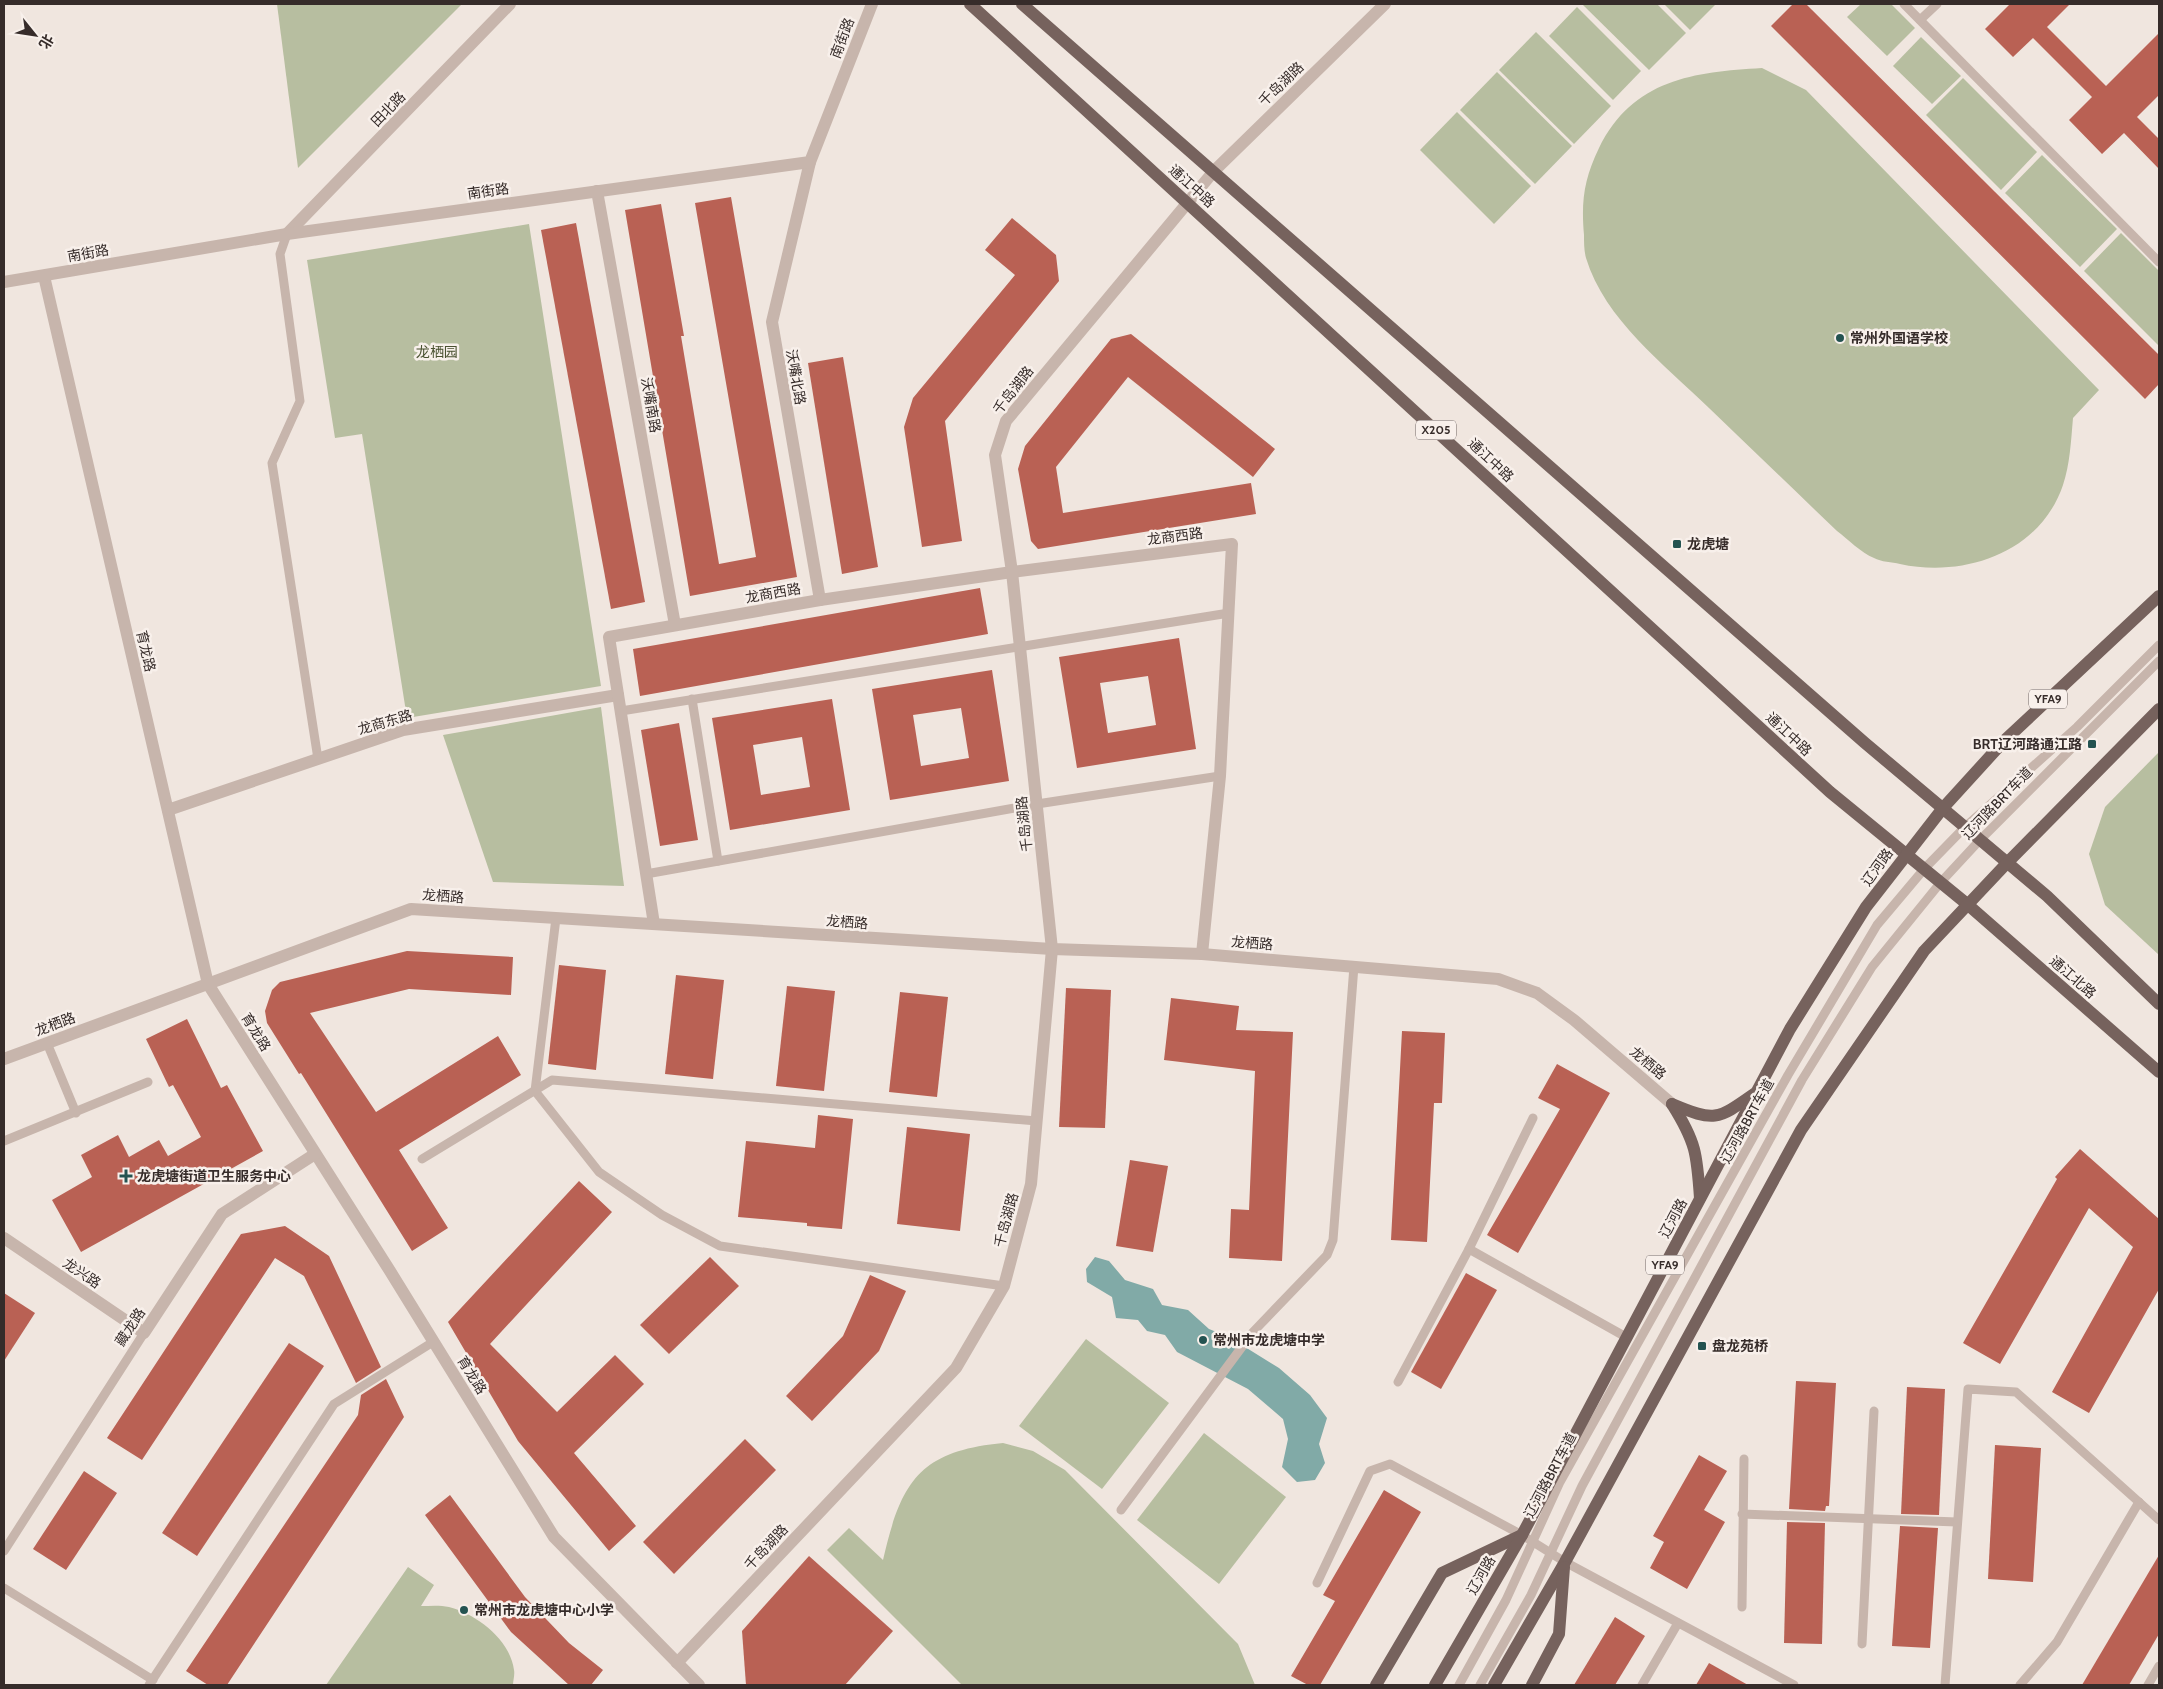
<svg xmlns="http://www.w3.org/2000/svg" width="2163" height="1689" font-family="Cabin,'Noto Sans SC',sans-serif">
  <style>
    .green { fill: #b7bea0 }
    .water { fill: #81aaa7 }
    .building { fill: #b96154; fill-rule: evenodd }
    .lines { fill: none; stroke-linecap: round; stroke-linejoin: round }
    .service { stroke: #c7b5ac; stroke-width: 9 }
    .minor { stroke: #c7b5ac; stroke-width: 12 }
    .primary { stroke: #76625d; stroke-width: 12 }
    .poi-dot { fill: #245351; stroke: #f8f0eb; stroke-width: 2 }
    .labels { text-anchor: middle; stroke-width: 5; stroke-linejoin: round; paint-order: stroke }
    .shield { fill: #f8f0eb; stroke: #706764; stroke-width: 1 }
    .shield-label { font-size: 12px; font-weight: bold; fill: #362c2a }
    .street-label { font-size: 14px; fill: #362c2a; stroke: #f8f0eb }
    .poi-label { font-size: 14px; font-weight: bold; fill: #362c2a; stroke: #f8f0eb; text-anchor: start }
    .park-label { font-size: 14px; fill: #495130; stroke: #f8f0eb }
  </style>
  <rect width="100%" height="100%" fill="#f0e6df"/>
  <!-- green -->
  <g class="green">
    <path d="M277,4H462L298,168Z"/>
    <path d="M1582,4H1657L1686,33L1649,70Z"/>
    <path d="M1664,4H1716L1690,30Z"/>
    <path d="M1861,4H1891L1915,28L1887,56L1847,17Z"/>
    <path d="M1577,7L1641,71L1613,100L1549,36Z"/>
    <path d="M1536,32L1611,106L1574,144L1499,70Z"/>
    <path d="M1921,37L1961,76L1932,104L1893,66Z"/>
    <path d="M1762,68L1806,90L2099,390L2073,418C2071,441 2070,464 2063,485C2040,553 1964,578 1900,564C1892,562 1881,562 1874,558C1861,553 1848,539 1837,531C1794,490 1752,449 1709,408C1664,364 1605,320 1586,258C1584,251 1584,242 1584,235C1581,201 1584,179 1599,148C1633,79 1694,72 1762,68Z"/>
    <path d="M1497,72L1572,146L1535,184L1460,110Z"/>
    <path d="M1963,78L2037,152L2001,190L1926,115Z"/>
    <path d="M1457,112L1531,186L1494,224L1420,150Z"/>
    <path d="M2042,155L2117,229L2080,267L2005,193Z"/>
    <path d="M529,224L601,686L407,718L362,434L335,438L307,260Z"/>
    <path d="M2121,233L2159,271L2158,345L2084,271Z"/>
    <path d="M601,707L624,886L493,882L443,735Z"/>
    <path d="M2159,752V955L2105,905L2089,854L2105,807Z"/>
    <path d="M1086,1339L1169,1403L1102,1489L1019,1426Z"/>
    <path d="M1204,1433L1286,1497L1219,1584L1137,1520Z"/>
    <path d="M1003,1443L1033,1451L1065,1470L1238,1644L1255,1685H962L827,1550L849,1528L883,1560C901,1482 919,1451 1003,1443Z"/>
    <path d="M408,1567L434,1585L421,1606C430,1606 440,1605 449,1607C476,1614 510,1639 514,1670C515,1674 513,1681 513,1685H326Z"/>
  </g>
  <!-- water -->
  <path class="water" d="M1095,1257L1109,1261L1125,1280L1153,1289L1162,1305L1188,1310L1209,1329L1229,1337L1279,1368L1310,1395L1327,1418L1319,1444L1325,1463L1315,1480L1297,1482L1282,1467L1288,1439L1283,1419L1248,1389L1177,1352L1165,1335L1147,1331L1138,1320L1116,1318L1112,1297L1087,1282L1086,1269Z"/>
  <!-- building -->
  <g class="building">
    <path d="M1793,4H1806L2159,355V384L2145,399L1771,26Z"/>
    <path d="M2010,4H2070L2047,27L2106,86L2159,33V95L2137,117L2159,139V169L2124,133L2102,154L2069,120L2092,97L2033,38L2013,57L1985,29Z"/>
    <path d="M731,197L797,577L690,596L625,210L661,204L684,336H681L719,564L756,557L695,203Z"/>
    <path d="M1012,218L1056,255L1059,281L945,421L962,541L922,547L904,427L913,398L1015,275L985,250Z"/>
    <path d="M576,223L645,602L611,609L541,230Z"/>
    <path d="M1131,334L1275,449L1253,477L1128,377L1056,467L1063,513L1251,483L1256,514L1038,549L1031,541L1018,469L1025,446L1111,339Z"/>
    <path d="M843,357L878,567L842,574L808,363Z"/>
    <path d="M980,588L988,634L640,696L633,649Z"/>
    <path d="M1179,638L1196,749L1077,768L1059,657ZM1148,676L1156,725L1108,733L1100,683Z"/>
    <path d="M992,670L1009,781L890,800L872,689ZM961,708L969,758L921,766L913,715Z"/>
    <path d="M832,699L850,810L730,830L712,718ZM802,737L810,787L761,795L753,745Z"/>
    <path d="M679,723L698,840L660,846L641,730Z"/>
    <path d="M407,951L513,957L511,995L409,989L310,1013L376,1112L498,1036L521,1075L399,1150L448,1228L412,1251L301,1073L299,1074L267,1023L265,1011L272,990L280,982Z"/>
    <path d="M559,965L606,970L596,1070L548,1064Z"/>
    <path d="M676,975L724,980L713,1079L665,1074Z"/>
    <path d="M787,986L835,991L824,1091L776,1086Z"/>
    <path d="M1066,988L1111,990L1105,1128L1059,1127Z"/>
    <path d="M900,992L948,997L937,1097L889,1092Z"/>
    <path d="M1171,998L1239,1006L1236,1030L1293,1032L1282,1261L1229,1258L1231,1209L1249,1210L1255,1071L1164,1060Z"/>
    <path d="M187,1019L221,1088L227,1085L263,1151L81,1252L52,1200L92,1177L81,1155L118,1135L129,1157L159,1140L168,1156L201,1137L173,1085L169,1087L146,1039Z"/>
    <path d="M1402,1031L1445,1033L1442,1103H1434L1427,1242L1391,1240Z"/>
    <path d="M1557,1064L1610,1093L1518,1253L1487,1235L1560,1109L1538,1098Z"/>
    <path d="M818,1115L853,1119L842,1229L807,1226V1223L738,1217L746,1141L815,1148Z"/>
    <path d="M907,1127L970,1134L960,1231L897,1224Z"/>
    <path d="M2080,1149L2159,1219V1289L2089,1413L2052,1392L2133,1247L2089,1208L2000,1364L1963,1343L2057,1179L2055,1177Z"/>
    <path d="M1130,1160L1168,1166L1153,1252L1116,1246Z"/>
    <path d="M579,1181L612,1212L490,1344L557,1412L615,1355L644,1384L574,1453L636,1526L609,1551L518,1441L448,1322Z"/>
    <path d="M285,1226L329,1256L381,1367L356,1383L304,1276L275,1258L142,1460L107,1438L241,1234Z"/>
    <path d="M710,1257L739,1286L669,1354L640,1325Z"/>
    <path d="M1466,1273L1497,1290L1441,1389L1411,1372Z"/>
    <path d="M870,1275L906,1291L879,1351L812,1421L786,1396L843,1336Z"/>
    <path d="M4,1293L35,1313L4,1361Z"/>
    <path d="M289,1343L324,1366L197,1556L162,1533Z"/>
    <path d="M386,1379L404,1417L227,1685H208L186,1671L358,1415L361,1395Z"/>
    <path d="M1796,1381L1836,1383L1829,1506H1826L1825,1511L1789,1509Z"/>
    <path d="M1907,1387L1945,1389L1939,1515L1901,1514Z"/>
    <path d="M745,1439L776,1470L674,1574L643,1542Z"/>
    <path d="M1995,1445L2041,1448L2033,1582L1988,1579Z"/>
    <path d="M1699,1455L1727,1471L1704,1510L1725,1522L1687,1589L1650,1568L1664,1542L1653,1536Z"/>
    <path d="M84,1471L117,1493L66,1570L33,1549Z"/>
    <path d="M1384,1490L1421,1512L1320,1685H1308L1291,1676L1335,1601L1323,1595Z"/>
    <path d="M450,1495L525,1597L569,1643L603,1670L591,1685H569L511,1632L425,1515Z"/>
    <path d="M1787,1522L1825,1523L1822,1644L1784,1643Z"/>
    <path d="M1900,1526L1938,1528L1930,1648L1892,1646Z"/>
    <path d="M2159,1555V1634L2129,1685H2082Z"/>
    <path d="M809,1556L893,1631L845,1685H746L742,1631Z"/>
    <path d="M1615,1617L1645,1636L1615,1685H1574Z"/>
    <path d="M1709,1663L1748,1685H1696Z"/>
  </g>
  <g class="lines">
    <!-- service -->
    <g class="service">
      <path d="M1904,4L2159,262"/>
      <path d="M1920,20L1937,4"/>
      <path d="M287,234L280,254L300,401L272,463L318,759"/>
      <path d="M692,699L718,861"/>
      <path d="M621,711L1229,613"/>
      <path d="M646,874L1037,804L1220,776"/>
      <path d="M556,918L535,1091L599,1172L662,1215L720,1246L1004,1286"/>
      <path d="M47,1043L76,1113"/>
      <path d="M4,1141L148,1082"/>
      <path d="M422,1159L552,1080L1037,1121"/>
      <path d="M1469,1249L1626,1337"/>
      <path d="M1398,1382L1469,1249L1533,1118"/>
      <path d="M1121,1510L1253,1332L1327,1255L1333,1240L1354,966"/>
      <path d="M1742,1514L1957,1522"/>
      <path d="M4,1551L144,1333"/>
      <path d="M1317,1583L1370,1471L1390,1464L1522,1535L1565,1562L1794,1685"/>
      <path d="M4,1588L153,1680"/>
      <path d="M1742,1607L1744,1459"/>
      <path d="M1862,1644L1874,1411"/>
      <path d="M149,1685L334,1404L433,1342"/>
      <path d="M1459,1685L1506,1600L1560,1482L1788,1075L1877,925L1925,868L1965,827L2077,727L2159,645"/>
      <path d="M1480,1685L1531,1595L1582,1486L1802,1080L1872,967L1941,882L1979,841L2159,661"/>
      <path d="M1642,1685L1678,1623"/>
      <path d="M1945,1685L1968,1389L2016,1392L2159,1520"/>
      <path d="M2020,1685L2057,1642L2139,1502"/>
      <path d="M2148,1685L2159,1666"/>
    </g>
    <!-- minor -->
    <g class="minor">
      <path d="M810,162L772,322L820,600"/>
      <path d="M597,191L675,625"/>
      <path d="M287,234L510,4"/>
      <path d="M44,276L208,984L390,1271L554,1537L699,1685"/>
      <path d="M4,282L287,234L810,162L872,4"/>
      <path d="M168,810L403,730L618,695"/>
      <path d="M654,924L609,637L820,600L1012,572L1232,544L1220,776L1202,954"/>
      <path d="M4,1059L411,909L1052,949L1202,954L1498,979L1537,993L1574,1020L1672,1104"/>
      <path d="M4,1238L144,1333L222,1214L315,1154"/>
      <path d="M677,1663L956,1368L1004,1286L1031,1184L1052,949L1012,572L995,455L1006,421L1214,171L1385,4"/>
    </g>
    <!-- primary -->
    <g class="primary">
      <path d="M970,4L1830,792L1967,904L2159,1072"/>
      <path d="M1022,4L1865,743L2047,896L2159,1004"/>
      <path d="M1672,1104C1696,1142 1697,1154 1700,1198"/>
      <path d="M1672,1104C1715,1122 1717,1120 1754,1094"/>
      <path d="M1376,1685L1442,1573L1522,1535"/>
      <path d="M1435,1685L1522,1535L1790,1029L1866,907L1943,808L2004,741L2159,596"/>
      <path d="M1494,1685L1565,1562L1801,1130L1924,951L2007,863L2159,709"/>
      <path d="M1532,1685L1559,1634L1564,1567"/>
    </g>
  </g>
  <!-- markers -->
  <g class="poi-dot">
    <circle cx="1840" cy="338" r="5"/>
    <rect x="1672" y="539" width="10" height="10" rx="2.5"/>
    <rect x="2087" y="739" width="10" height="10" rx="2.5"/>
    <path d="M123.5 1168.5h5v5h5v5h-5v5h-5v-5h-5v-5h5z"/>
    <circle cx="1203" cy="1340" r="5"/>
    <rect x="1697" y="1341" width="10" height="10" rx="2.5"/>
    <circle cx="464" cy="1610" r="5"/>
  </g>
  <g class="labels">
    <!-- shield labels -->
    <g class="shield">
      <rect x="1416" y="420.5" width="40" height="19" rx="4"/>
      <rect x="2029" y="689.5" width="38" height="19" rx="4"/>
      <rect x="1646" y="1255.5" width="38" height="19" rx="4"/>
    </g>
    <g class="shield-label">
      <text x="1436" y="434">X205</text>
      <text x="2048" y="703">YFA9</text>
      <text x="1665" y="1269">YFA9</text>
    </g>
    <!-- street labels -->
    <g class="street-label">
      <text transform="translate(842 38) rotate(-69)" y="5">南街路</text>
      <text transform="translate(1281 84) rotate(-44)" y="5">千岛湖路</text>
      <text transform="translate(388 109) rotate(-46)" y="5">田北路</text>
      <text transform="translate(1192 186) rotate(42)" y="5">通江中路</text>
      <text transform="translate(488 191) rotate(-8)" y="5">南街路</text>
      <text transform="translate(88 253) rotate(-10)" y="5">南街路</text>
      <text transform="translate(796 377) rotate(80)" y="5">沃嘴北路</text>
      <text transform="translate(1013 390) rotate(-52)" y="5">千岛湖路</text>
      <text transform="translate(651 405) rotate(80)" y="5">沃嘴南路</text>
      <text transform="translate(1491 460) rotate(43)" y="5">通江中路</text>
      <text transform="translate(1175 536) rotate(-7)" y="5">龙商西路</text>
      <text transform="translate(773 593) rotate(-10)" y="5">龙商西路</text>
      <text transform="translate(146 651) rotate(77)" y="5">育龙路</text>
      <text transform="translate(385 722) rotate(-16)" y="5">龙商东路</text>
      <text transform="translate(1789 734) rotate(43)" y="5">通江中路</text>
      <text transform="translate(1997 803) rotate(-46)" y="5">辽河路BRT车道</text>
      <text transform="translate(1024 824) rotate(-96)" y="5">千岛湖路</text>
      <text transform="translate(1877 867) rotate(-54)" y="5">辽河路</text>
      <text transform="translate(443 896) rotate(4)" y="5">龙栖路</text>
      <text transform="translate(847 922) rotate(4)" y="5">龙栖路</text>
      <text transform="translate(1252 943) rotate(4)" y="5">龙栖路</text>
      <text transform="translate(2073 977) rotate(41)" y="5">通江北路</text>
      <text transform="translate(55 1024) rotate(-20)" y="5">龙栖路</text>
      <text transform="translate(256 1032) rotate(58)" y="5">育龙路</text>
      <text transform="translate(1648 1063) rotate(40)" y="5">龙栖路</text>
      <text transform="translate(1747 1121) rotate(-61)" y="5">辽河路BRT车道</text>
      <text transform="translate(1673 1218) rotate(-62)" y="5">辽河路</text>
      <text transform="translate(1006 1220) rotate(-75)" y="5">千岛湖路</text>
      <text transform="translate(82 1273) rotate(34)" y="5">龙兴路</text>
      <text transform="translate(130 1327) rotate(-57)" y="5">藏龙路</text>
      <text transform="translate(472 1375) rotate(58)" y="5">育龙路</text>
      <text transform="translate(1550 1475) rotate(-62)" y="5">辽河路BRT车道</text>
      <text transform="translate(766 1547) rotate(-47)" y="5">千岛湖路</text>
      <text transform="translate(1481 1575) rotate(-60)" y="5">辽河路</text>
    </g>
    <!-- poi labels -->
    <g class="poi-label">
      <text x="1850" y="343">常州外国语学校</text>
      <text x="1687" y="549">龙虎塘</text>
      <text x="2082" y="749" text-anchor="end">BRT辽河路通江路</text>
      <text x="137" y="1181">龙虎塘街道卫生服务中心</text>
      <text x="1213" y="1345">常州市龙虎塘中学</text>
      <text x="1712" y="1351">盘龙苑桥</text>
      <text x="474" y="1615">常州市龙虎塘中心小学</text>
    </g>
    <!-- park labels -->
    <g class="park-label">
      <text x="437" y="357">龙栖园</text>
    </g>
  </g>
  <!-- border -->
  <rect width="2163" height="1689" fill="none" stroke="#362c2a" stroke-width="10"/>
  <!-- north arrow -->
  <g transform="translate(35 35) rotate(120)" stroke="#f8f0eb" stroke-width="4" paint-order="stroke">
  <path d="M0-4L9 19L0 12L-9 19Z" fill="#362c2a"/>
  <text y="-8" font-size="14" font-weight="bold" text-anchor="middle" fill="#362c2a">北</text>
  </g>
</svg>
